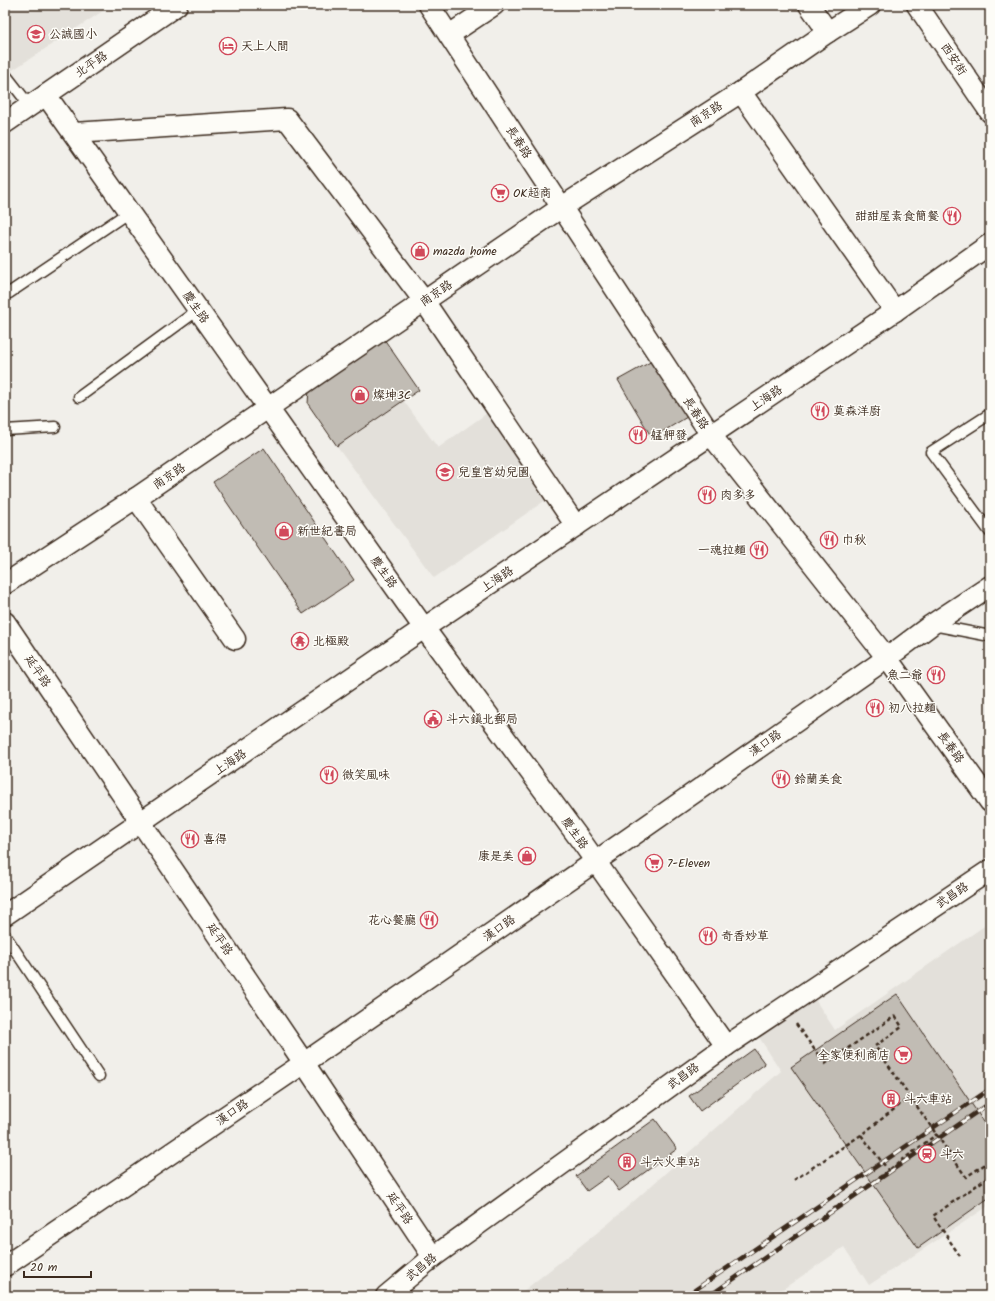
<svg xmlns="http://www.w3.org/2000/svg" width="995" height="1301" font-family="Kalam,'LXGW WenKai TC',sans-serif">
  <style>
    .built { fill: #e3e0da }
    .building { fill: #c1bcb4; stroke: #3b2a1e }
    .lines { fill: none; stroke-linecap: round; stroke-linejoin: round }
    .service-casing { stroke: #3b2a1e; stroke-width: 13 }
    .minor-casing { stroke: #3b2a1e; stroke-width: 23 }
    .path { stroke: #3b2a1e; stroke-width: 2.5; stroke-dasharray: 4 3; stroke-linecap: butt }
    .service { stroke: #fdfcf7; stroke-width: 10 }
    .minor { stroke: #fdfcf7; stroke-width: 20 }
    .rail-casing { stroke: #3b2a1e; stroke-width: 4.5 }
    .rail { stroke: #fdfcf7; stroke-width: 3; stroke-dasharray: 9; stroke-linecap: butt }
    .path-bridge { stroke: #3b2a1e; stroke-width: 2.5; stroke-dasharray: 4 3; stroke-linecap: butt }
    .labels { text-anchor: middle; stroke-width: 3; stroke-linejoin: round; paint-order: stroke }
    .poi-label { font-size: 12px; fill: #3b2a1e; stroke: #fdfcf7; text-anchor: start }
    .street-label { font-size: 12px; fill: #3b2a1e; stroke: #fdfcf7 }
  </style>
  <rect width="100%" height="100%" fill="#f1efea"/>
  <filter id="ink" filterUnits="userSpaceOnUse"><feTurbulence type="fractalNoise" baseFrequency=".025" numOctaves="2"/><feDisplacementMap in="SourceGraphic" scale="8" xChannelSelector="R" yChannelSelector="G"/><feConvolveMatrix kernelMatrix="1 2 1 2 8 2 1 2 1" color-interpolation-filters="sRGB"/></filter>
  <g filter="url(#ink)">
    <!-- built -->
    <g class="built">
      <path d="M5,5H112L5,75Z"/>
      <path d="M403,400L438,448L490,411L550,497L434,578L337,446Z"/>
      <path d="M990,922V1205L869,1285L844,1247L773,1296H517L608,1224L781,1071L757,1034L814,998L835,1030Z"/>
    </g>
    <!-- building -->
    <g class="building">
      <path d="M384,339L419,390L337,446L308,404L309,389Z"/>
      <path d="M654,360L687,417L652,438L618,380Z"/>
      <path d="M264,448L354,580L303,614L213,482Z"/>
      <path d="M897,994L990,1131V1197L918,1248L791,1067Z"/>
      <path d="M754,1049L765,1064L700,1111L689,1096Z"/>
      <path d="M655,1119L677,1149L619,1191L608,1176L587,1191L576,1176Z"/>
    </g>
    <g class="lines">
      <defs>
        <g id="service">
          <path d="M5,74L30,106"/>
          <path d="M9,293L129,212"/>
          <path d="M79,397L198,310"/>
          <path d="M990,414L931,452L990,532"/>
          <path d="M5,430L55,427"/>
          <path d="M933,625L990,636"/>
          <path d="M5,935L99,1076"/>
        </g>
        <g id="minor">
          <path d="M429,5L711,435L887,658L990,802"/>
          <path d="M809,5L828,32"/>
          <path d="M917,5L990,112"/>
          <path d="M449,35L494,5"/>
          <path d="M741,92L895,311"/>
          <path d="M46,95L424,628L584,845L726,1046"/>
          <path d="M5,123L177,5"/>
          <path d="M74,133L287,119L424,301L576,526"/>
          <path d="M136,498L235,639"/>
          <path d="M5,584L136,498L562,207L741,92L828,32L870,5"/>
          <path d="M5,622L304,1063L433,1257"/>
          <path d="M5,915L424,628L895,311L990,244"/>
          <path d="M5,1266L304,1063L622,843L887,658L931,625L990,586"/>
          <path d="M386,1296L433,1257L726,1046L990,870"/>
        </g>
      </defs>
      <!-- service casing -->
      <use href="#service" class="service-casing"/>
      <!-- minor casing -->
      <use href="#minor" class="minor-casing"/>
      <!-- path -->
      <g class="path">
        <path d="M796,1024L825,1064L895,1016"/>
        <path d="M794,1180L861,1135L910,1097"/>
        <path d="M821,1217L873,1182L937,1134"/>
        <path d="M960,1256L933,1216L990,1176"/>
      </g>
      <!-- service -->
      <use href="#service" class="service"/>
      <!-- minor -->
      <use href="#minor" class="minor"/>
      <defs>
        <g id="rail">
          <path d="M686,1296L990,1089"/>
          <path d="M709,1296L990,1103"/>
        </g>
      </defs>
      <!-- rail casing -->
      <use href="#rail" class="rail-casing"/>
      <!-- rail -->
      <use href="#rail" class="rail"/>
      <!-- path-bridge -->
      <g class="path-bridge">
        <path d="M895,1016L902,1027L875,1046L966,1177L990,1161"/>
        <path d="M861,1135L889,1171"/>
      </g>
    </g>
  </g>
  <!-- icons -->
  <defs>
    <symbol id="school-ring" viewBox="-11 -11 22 22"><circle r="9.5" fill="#fdfcf7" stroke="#d1495b" stroke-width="1.5"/><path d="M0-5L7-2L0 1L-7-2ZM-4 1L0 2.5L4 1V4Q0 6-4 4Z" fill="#d1495b"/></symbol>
    <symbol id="hotel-ring" viewBox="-11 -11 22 22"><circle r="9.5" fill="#fdfcf7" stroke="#d1495b" stroke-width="1.5"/><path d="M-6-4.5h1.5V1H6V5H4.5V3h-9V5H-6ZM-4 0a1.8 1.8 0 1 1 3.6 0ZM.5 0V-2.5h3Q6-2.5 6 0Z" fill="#d1495b"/></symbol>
    <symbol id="supermarket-ring" viewBox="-11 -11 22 22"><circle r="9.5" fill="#fdfcf7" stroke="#d1495b" stroke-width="1.5"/><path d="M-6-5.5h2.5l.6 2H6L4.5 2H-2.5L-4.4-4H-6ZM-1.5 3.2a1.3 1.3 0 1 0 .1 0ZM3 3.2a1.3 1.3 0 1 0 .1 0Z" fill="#d1495b"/></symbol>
    <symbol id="restaurant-ring" viewBox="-11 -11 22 22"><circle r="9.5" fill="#fdfcf7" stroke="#d1495b" stroke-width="1.5"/><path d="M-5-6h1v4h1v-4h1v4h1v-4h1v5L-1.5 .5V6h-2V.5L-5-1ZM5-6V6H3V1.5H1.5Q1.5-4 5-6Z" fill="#d1495b"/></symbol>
    <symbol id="shop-ring" viewBox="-11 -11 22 22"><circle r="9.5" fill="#fdfcf7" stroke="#d1495b" stroke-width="1.5"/><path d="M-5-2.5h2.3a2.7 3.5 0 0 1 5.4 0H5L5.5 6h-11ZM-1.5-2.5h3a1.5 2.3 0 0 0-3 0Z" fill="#d1495b"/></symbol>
    <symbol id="temple-ring" viewBox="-11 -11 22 22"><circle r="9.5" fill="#fdfcf7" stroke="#d1495b" stroke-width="1.5"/><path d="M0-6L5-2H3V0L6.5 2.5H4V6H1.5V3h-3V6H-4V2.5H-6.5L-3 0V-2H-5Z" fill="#d1495b"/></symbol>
    <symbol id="civic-ring" viewBox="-11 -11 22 22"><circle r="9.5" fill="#fdfcf7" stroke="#d1495b" stroke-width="1.5"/><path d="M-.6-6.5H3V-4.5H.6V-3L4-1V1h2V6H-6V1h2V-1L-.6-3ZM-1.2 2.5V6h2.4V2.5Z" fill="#d1495b"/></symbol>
    <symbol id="building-ring" viewBox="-11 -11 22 22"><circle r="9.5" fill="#fdfcf7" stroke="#d1495b" stroke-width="1.5"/><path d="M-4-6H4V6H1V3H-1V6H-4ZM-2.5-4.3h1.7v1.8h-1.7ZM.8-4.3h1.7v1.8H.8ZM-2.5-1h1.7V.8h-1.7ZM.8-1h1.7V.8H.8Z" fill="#d1495b"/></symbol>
    <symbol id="station-ring" viewBox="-11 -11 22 22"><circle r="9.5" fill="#fdfcf7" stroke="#d1495b" stroke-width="1.5"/><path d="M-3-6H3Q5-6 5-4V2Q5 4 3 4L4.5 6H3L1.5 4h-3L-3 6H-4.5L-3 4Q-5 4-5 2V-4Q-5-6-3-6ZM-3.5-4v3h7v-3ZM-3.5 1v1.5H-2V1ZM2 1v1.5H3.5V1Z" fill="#d1495b"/></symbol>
  </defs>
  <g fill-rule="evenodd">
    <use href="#school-ring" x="26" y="24" width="20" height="20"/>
    <use href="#hotel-ring" x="218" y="36" width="20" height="20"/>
    <use href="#supermarket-ring" x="490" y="183" width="20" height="20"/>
    <use href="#restaurant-ring" x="942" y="206" width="20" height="20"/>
    <use href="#shop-ring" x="410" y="241" width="20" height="20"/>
    <use href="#shop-ring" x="350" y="385" width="20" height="20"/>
    <use href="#restaurant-ring" x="810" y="401" width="20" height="20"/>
    <use href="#restaurant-ring" x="628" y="425" width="20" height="20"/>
    <use href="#school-ring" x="435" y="462" width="20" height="20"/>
    <use href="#restaurant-ring" x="697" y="485" width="20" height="20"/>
    <use href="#shop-ring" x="274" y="521" width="20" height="20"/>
    <use href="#restaurant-ring" x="819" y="530" width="20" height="20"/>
    <use href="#restaurant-ring" x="749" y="540" width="20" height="20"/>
    <use href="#temple-ring" x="290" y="631" width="20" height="20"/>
    <use href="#restaurant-ring" x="926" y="665" width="20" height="20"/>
    <use href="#restaurant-ring" x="865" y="698" width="20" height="20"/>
    <use href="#civic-ring" x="423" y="709" width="20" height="20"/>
    <use href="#restaurant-ring" x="319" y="765" width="20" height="20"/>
    <use href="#restaurant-ring" x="771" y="769" width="20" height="20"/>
    <use href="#restaurant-ring" x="180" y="829" width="20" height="20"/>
    <use href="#shop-ring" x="517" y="846" width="20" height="20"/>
    <use href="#supermarket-ring" x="644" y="853" width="20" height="20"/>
    <use href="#restaurant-ring" x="419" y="910" width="20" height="20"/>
    <use href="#restaurant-ring" x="698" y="926" width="20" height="20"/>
    <use href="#supermarket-ring" x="893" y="1045" width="20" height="20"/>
    <use href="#building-ring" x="881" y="1089" width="20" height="20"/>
    <use href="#station-ring" x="917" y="1144" width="20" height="20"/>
    <use href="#building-ring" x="617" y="1152" width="20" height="20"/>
  </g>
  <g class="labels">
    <!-- poi labels -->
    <g class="poi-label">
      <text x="49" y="38">公誠國小</text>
      <text x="241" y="50">天上人間</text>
      <text x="513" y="197">OK超商</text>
      <text x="939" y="220" text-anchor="end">甜甜屋素食簡餐</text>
      <text x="433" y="255">mazda home</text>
      <text x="373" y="399">燦坤3C</text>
      <text x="833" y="415">莫森洋廚</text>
      <text x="651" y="439">艋舺發</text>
      <text x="458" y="476">兒皇宮幼兒園</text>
      <text x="720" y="499">肉多多</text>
      <text x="297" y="535">新世紀書局</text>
      <text x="842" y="544">巾秋</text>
      <text x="746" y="554" text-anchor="end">一魂拉麵</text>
      <text x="313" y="645">北極殿</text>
      <text x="923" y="679" text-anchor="end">魚二爺</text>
      <text x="888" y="712">初八拉麵</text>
      <text x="446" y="723">斗六鎮北郵局</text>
      <text x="342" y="779">微笑風味</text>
      <text x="794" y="783">鈴蘭美食</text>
      <text x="203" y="843">喜得</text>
      <text x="514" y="860" text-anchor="end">康是美</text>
      <text x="667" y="867">7-Eleven</text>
      <text x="416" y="924" text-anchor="end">花心餐廳</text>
      <text x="721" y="940">奇香妙草</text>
      <text x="890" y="1059" text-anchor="end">全家便利商店</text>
      <text x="904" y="1103">斗六車站</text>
      <text x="940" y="1158">斗六</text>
      <text x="640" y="1166">斗六火車站</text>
    </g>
    <!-- street labels -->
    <g class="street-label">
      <text transform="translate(954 59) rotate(56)" y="4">西安街</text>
      <text transform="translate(91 64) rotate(-34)" y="4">北平路</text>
      <text transform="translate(706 114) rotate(-33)" y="4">南京路</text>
      <text transform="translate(519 142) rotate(57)" y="4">長春路</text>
      <text transform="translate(436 293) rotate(-34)" y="4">南京路</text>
      <text transform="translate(196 307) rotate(55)" y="4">慶生路</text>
      <text transform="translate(766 398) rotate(-34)" y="4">上海路</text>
      <text transform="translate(696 413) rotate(57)" y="4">長春路</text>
      <text transform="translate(169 476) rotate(-34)" y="4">南京路</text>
      <text transform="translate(384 572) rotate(54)" y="4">慶生路</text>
      <text transform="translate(497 579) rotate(-34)" y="4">上海路</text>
      <text transform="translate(38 671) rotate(56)" y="4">延平路</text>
      <text transform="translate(765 743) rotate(-35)" y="4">漢口路</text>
      <text transform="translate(951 747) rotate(54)" y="4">長春路</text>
      <text transform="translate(230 762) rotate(-34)" y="4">上海路</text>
      <text transform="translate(575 833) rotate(54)" y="4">慶生路</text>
      <text transform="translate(952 895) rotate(-34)" y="4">武昌路</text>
      <text transform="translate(499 928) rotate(-35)" y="4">漢口路</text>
      <text transform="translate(220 939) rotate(56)" y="4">延平路</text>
      <text transform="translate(683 1076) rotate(-36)" y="4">武昌路</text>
      <text transform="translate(232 1112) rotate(-34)" y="4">漢口路</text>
      <text transform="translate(400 1208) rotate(56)" y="4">延平路</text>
      <text transform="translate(421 1267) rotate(-39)" y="4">武昌路</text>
    </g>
  </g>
  <!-- margin -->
  <rect width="995" height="1301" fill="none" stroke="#fdfcf7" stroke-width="20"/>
  <rect x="10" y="10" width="975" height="1281" fill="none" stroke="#3b2a1e" stroke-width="1.5" filter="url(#ink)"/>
  <!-- scale -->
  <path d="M24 1271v6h67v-6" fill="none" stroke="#3b2a1e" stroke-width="2"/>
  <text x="30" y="1271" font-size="12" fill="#3b2a1e" stroke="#fdfcf7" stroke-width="3" paint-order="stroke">20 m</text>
</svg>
